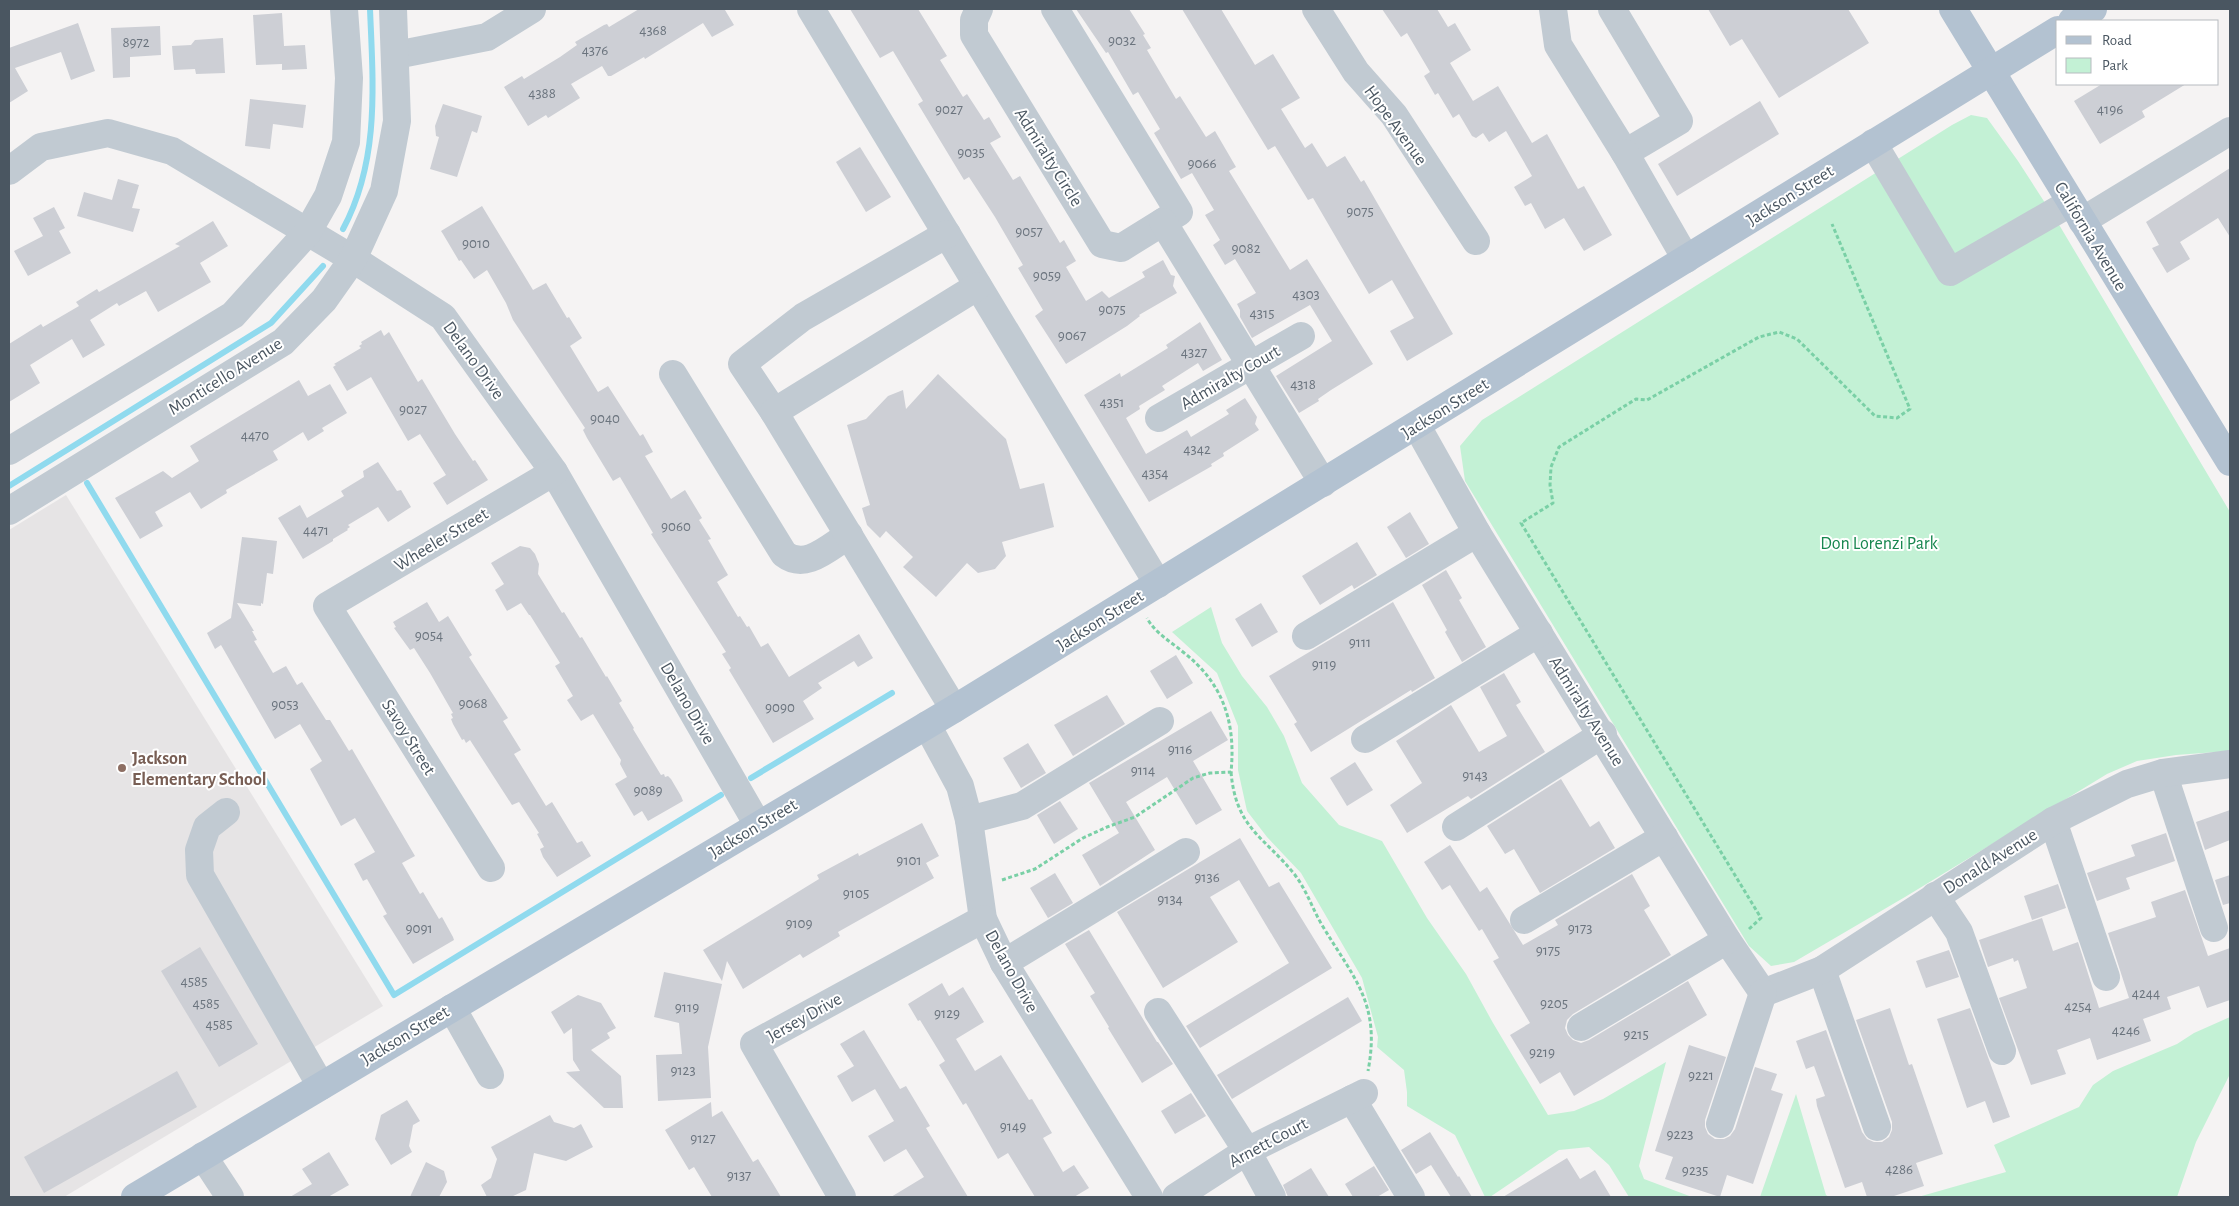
<svg xmlns="http://www.w3.org/2000/svg" width="2239" height="1206" font-family="'Alegreya Sans',sans-serif">
  <style>
    .education { fill: #e6e4e5 }
    .green { fill: #c3f1d5 }
    .lines { fill: none; stroke-linecap: round; stroke-linejoin: round }
    .stream { stroke: #90daee; stroke-width: 6 }
    .building { fill: #cdcfd5 }
    .path { stroke: #7ad0a6; stroke-width: 3; stroke-dasharray: 4 2.5; stroke-linecap: butt }
    .minor { stroke: #c1cad2; stroke-width: 28 }
    .major { stroke: #b3c2d1; stroke-width: 28 }
    .education-dot { fill: #8d6e63; stroke: #fff; stroke-width: 2 }
    .labels { text-anchor: middle; stroke-width: 4; stroke-linejoin: round; paint-order: stroke }
    .number-label { font-size: 15px; fill: #6b747e }
    .street-label { font-size: 18px; fill: #4a5661; stroke: #fff }
    .park-label { font-size: 18px; fill: #17864f; stroke: #fff }
    .education-label { font-size: 18px; font-weight: bold; fill: #785e54; stroke: #fff; text-anchor: start }
  </style>
  <rect width="100%" height="100%" fill="#f5f3f3"/>
  <!-- education -->
  <path class="education" d="M66,495L383,1006L64,1197H9V530Z"/>
  <!-- green -->
  <g class="green">
    <path d="M1971,115L1987,118L2018,161L2058,223L2230,512V751L2176,755L2137,761L2107,774L1905,897L1794,962L1771,966L1749,946L1465,481L1460,446L1482,420L1952,125Z"/>
    <path d="M1211,607L1222,643L1242,676L1267,707L1284,736L1302,783L1339,825L1382,841L1427,918L1466,974L1493,1023L1548,1115L1574,1111L1603,1099L1666,1062L1639,1166L1644,1179L1692,1197H1629L1609,1165L1589,1147L1559,1150L1490,1197H1485L1455,1135L1407,1106V1092L1404,1070L1377,1047L1378,1037L1362,978L1301,873L1267,837L1247,811L1238,770V726L1217,673L1172,632Z"/>
    <path d="M2230,1017V1074L2196,1142L2177,1197H1918L2006,1172L1994,1145L2079,1107L2093,1085L2113,1071L2177,1044L2194,1033Z"/>
    <path d="M1796,1094L1826,1195L1829,1197H1760Z"/>
  </g>
  <g class="lines">
    <!-- stream -->
    <g class="stream">
      <path d="M343,229C380,160 373,84 370,9"/>
      <path d="M87,483L394,995L721,795"/>
      <path d="M9,486L271,323L323,266"/>
      <path d="M751,778L892,693"/>
    </g>
  </g>
  <!-- building -->
  <g class="building">
    <path d="M639,9H727L725,10L734,25L712,37L703,23L645,59L644,57L611,76H608L602,66L571,84L580,98L548,118L546,115L528,126L504,87L522,76L524,79L560,57L577,45L575,42L604,25L607,24L609,27Z"/>
    <path d="M850,9H918L947,56L940,60L963,97L967,94L984,120L989,117L1001,137L990,143L1013,180L1020,176L1060,243L1064,240L1076,261L1066,267L1086,301L1102,291L1109,298L1145,277L1142,272L1163,260L1171,275L1175,276L1173,286L1177,293L1139,315L1140,316L1127,326L1066,364L1035,316L1043,310L1018,268L1023,265L995,217L969,177L964,180L918,104L923,101L893,51L880,58Z"/>
    <path d="M1076,9H1129L1145,34L1143,35L1151,48L1147,50L1176,99L1180,96L1206,137L1215,131L1236,167L1229,171L1290,270L1307,259L1373,364L1331,390L1318,399L1319,401L1299,413L1276,376L1332,341L1310,305L1252,338L1240,317V310L1237,304L1256,293L1235,259L1225,265L1213,245L1220,240L1205,215L1214,210L1192,173L1181,179L1154,133L1160,129L1138,92L1133,95L1108,52L1106,53Z"/>
    <path d="M1182,9H1221L1255,65L1273,54L1300,98L1281,109L1305,148L1312,143L1327,167L1345,156L1361,182L1364,180L1453,334L1407,361L1390,331L1414,318L1392,280L1369,294L1313,198L1308,200L1275,146L1268,150Z"/>
    <path d="M1382,9H1437L1448,27L1455,23L1471,50L1450,63L1473,101L1498,86L1532,143L1547,134L1578,189L1584,186L1612,235L1584,251L1564,218L1545,229L1531,203L1525,206L1514,187L1532,176L1506,131L1489,142L1483,133L1476,138L1472,136L1459,114L1453,118L1438,93L1435,95L1424,76L1430,72L1407,33L1401,37Z"/>
    <path d="M1708,9H1848L1869,43L1779,98L1742,39L1730,46Z"/>
    <path d="M282,13L284,46L305,45L307,69L282,70V64L256,65L253,15Z"/>
    <path d="M78,23L95,71L71,80L61,52L15,68L28,91L9,103V48Z"/>
    <path d="M160,26L161,55L130,57V77L113,78L111,28Z"/>
    <path d="M223,38L225,73L196,74L195,69L174,70L172,46L191,45L195,40Z"/>
    <path d="M2102,84H2186L2142,111L2145,117L2100,144L2074,101Z"/>
    <path d="M250,99L306,105L303,128L273,124L270,149L245,146Z"/>
    <path d="M1760,101L1779,134L1677,196L1658,164Z"/>
    <path d="M443,104L482,116L477,133L472,131L457,177L430,169L439,137L436,136L435,126Z"/>
    <path d="M860,147L891,197L866,212L836,162Z"/>
    <path d="M2230,168V237L2218,218L2180,242L2190,259L2167,273L2152,248L2159,245L2146,222Z"/>
    <path d="M118,179L139,185L132,208L140,209L133,232L77,216L84,192L112,200Z"/>
    <path d="M482,206L533,290L546,283L567,318L569,317L582,338L570,346L598,392L608,386L640,436L643,434L653,452L645,456L671,499L685,490L702,518L699,520L711,539L708,540L728,575L717,582L738,617L740,616L747,627L749,626L761,647L768,643L789,677L859,634L873,658L858,667L854,661L818,683L822,688L803,701L814,719L773,743L729,670L731,668L722,654L726,652L651,534L653,533L620,477L613,481L587,438L583,430L585,428L513,320L506,303L487,270L474,279L461,260L459,261L443,234L441,231Z"/>
    <path d="M54,207L65,228L59,231L71,253L28,276L14,251L43,236L33,218Z"/>
    <path d="M213,221L228,246L200,263L211,282L158,312L146,291L119,306L117,303L90,320L105,345L83,358L72,339L30,365L40,383L9,402V344L41,324L43,327L79,306L76,302L97,289L99,292L180,246L175,244Z"/>
    <path d="M1200,322L1222,360L1203,371L1198,363L1162,386L1165,390L1139,406L1140,409L1126,418L1146,454L1187,430L1191,437L1229,414L1226,410L1245,398L1257,417L1255,424L1259,430L1223,453L1224,456L1211,464L1212,466L1149,502L1084,395L1120,373L1121,377L1168,348L1166,345Z"/>
    <path d="M381,330L384,336L389,332L418,382L422,379L455,434L473,461L475,460L488,480L447,505L433,483L446,475L420,434L408,441L371,377L347,391L333,367L336,365L334,364L361,348L359,346L362,344L361,342Z"/>
    <path d="M938,374L1006,439L1020,489L1044,483L1054,527L1002,542L1006,556L995,569L978,573L967,563L936,597L903,567L913,557L886,531L880,538L867,525L862,508L870,505L847,425L866,419L888,396L903,390L906,409Z"/>
    <path d="M299,380L308,396L330,384L347,413L322,428L324,431L308,441L303,432L273,451L278,460L226,490L227,493L201,509L190,492L155,512L163,526L140,539L115,498L163,471L172,478L199,461L190,446Z"/>
    <path d="M378,462L397,491L401,490L411,507L388,522L378,507L348,525L350,527L347,529L348,530L333,539V541L303,559L278,518L300,505L307,518L344,496L341,491L364,477L363,471Z"/>
    <path d="M1410,512L1429,544L1406,558L1387,527Z"/>
    <path d="M242,537L277,541L273,574L267,573L263,604L261,603V606L237,603L254,631H252L257,640L254,641L273,673L286,666L297,685L302,682L326,720H330L349,751L352,749L415,856L402,863L420,894L423,892L439,919L442,917L453,937L454,940L413,964L383,916L387,914L367,879L363,881L354,864L375,852L355,818L341,826L310,769L322,761L300,724L275,739L221,645L215,649L207,633L231,618Z"/>
    <path d="M1357,542L1377,575L1354,589L1352,585L1320,605L1302,576Z"/>
    <path d="M520,546L530,548L535,554L539,564L538,574L562,613L564,612L580,638L582,637L606,677L607,676L622,701L619,703L634,728L633,729L661,775L664,774L665,777L668,776L671,779L681,796L683,801L648,821L642,811L634,816L615,784L627,777L620,764L621,760L593,714L581,721L567,700L573,696L555,666L560,663L530,615H529L521,603L507,611L495,590L504,584L491,563Z"/>
    <path d="M1446,570L1462,598L1459,600L1486,647L1462,662L1445,632L1447,630L1422,585Z"/>
    <path d="M427,602L439,622L448,616L472,655L469,657L508,718L503,721L521,750L514,754L546,806L552,802L577,843L582,841L591,856L557,877L543,857L540,849L544,847L537,834L539,833L519,802L512,805L470,740L466,743L464,739L462,740L453,724L451,719L453,718L451,714L453,713L430,673L414,648L410,650L394,628L396,627L393,622Z"/>
    <path d="M1393,602L1435,678L1412,692L1411,690L1311,752L1294,724L1297,722L1269,676Z"/>
    <path d="M1261,603L1278,632L1252,647L1235,619Z"/>
    <path d="M1176,655L1193,683L1167,699L1150,671Z"/>
    <path d="M1504,673L1521,702L1516,705L1545,752L1471,799L1468,796L1407,833L1390,805L1422,783L1396,741L1451,705L1479,752L1507,736L1480,687Z"/>
    <path d="M1107,695L1125,724L1073,756L1054,725Z"/>
    <path d="M1211,711L1228,740L1193,761L1222,810L1196,825L1167,777L1126,802L1155,850L1100,886L1082,855L1119,833L1089,783Z"/>
    <path d="M1028,743L1046,773L1021,788L1003,758Z"/>
    <path d="M1355,762L1373,790L1347,806L1330,778Z"/>
    <path d="M1561,779L1590,827L1599,821L1615,848L1540,893L1514,849L1505,854L1487,826Z"/>
    <path d="M1060,801L1078,829L1054,844L1037,815Z"/>
    <path d="M2230,810V840L2205,850L2196,822Z"/>
    <path d="M922,823L939,856L926,863L934,878L838,932L840,936L803,958L800,954L743,989L727,961L722,981L703,950L819,879L817,875L858,853L859,856Z"/>
    <path d="M2166,833L2175,861L2126,878L2130,889L2097,901L2087,873L2135,856L2131,845Z"/>
    <path d="M1240,838L1269,887L1279,882L1332,968L1200,1048L1186,1026L1289,963L1266,925L1239,880L1210,897L1238,942L1163,988L1117,912Z"/>
    <path d="M1450,845L1480,892L1487,887L1523,945L1558,925L1555,920L1632,874L1650,906L1644,910L1671,955L1573,1014L1567,1020L1565,1028L1568,1035L1573,1040L1581,1043L1589,1040L1688,981L1707,1015L1574,1096L1560,1072L1540,1084L1510,1035L1530,1023L1493,961L1499,958L1482,929L1479,931L1450,885L1442,890L1424,862Z"/>
    <path d="M1055,873L1073,903L1048,918L1030,888Z"/>
    <path d="M2230,875V903L2223,905L2215,880Z"/>
    <path d="M2058,884L2066,908L2032,920L2024,896Z"/>
    <path d="M2185,890L2208,956L2230,948V1000L2207,1008L2199,986L2167,997L2171,1009L2143,1019L2151,1041L2097,1060L2090,1038L2057,1050L2066,1074L2031,1085L1999,998L2027,988L2018,960L2014,962L2013,958L1988,967L1979,940L2042,918L2053,951L2078,942L2099,1008L2129,998L2108,933L2156,917L2151,902Z"/>
    <path d="M1089,930L1157,1042H1158L1173,1064L1142,1083L1108,1028L1109,1027L1090,996L1095,993L1065,944Z"/>
    <path d="M200,947L258,1044L219,1067L161,971Z"/>
    <path d="M1949,950L1959,977L1926,988L1916,961Z"/>
    <path d="M664,972L722,984L708,1047L711,1098L658,1101L656,1055L682,1054L679,1023L654,1017Z"/>
    <path d="M942,983L949,996L963,987L984,1022L956,1039L975,1071L1001,1055L1029,1100L1032,1099L1052,1133L1043,1138L1063,1172L1074,1165L1089,1188L1074,1197H1035L1008,1153L998,1159L966,1103L963,1105L939,1065L945,1061L920,1020L918,1021L908,1004Z"/>
    <path d="M578,995L601,1003L616,1028L607,1033L610,1038L591,1050L621,1076L623,1108H604L566,1072L580,1071L573,1060L572,1028L564,1034L551,1012Z"/>
    <path d="M1348,997L1362,1021L1232,1099L1217,1075Z"/>
    <path d="M1890,1008L1909,1065L1912,1064L1943,1154L1916,1163L1924,1186L1891,1197H1867L1862,1182L1845,1188L1817,1106L1816,1099L1825,1096L1814,1066L1806,1069L1796,1041L1826,1030L1862,1132L1867,1139L1874,1142H1882L1889,1137L1892,1130V1122L1856,1020Z"/>
    <path d="M1970,1008L2010,1117L1993,1123L1985,1101L1967,1108L1937,1019Z"/>
    <path d="M864,1030L900,1089L906,1086L930,1126L926,1128L968,1197H891L924,1177L906,1149L884,1162L868,1136L894,1121L875,1089L852,1102L837,1076L854,1066L840,1044Z"/>
    <path d="M1689,1045L1726,1057L1705,1120V1127L1708,1134L1715,1139H1724L1730,1136L1735,1129L1755,1067L1777,1074L1771,1090L1783,1094L1753,1184L1727,1175L1720,1197L1665,1179L1673,1157L1655,1151Z"/>
    <path d="M177,1071L197,1107L44,1193L24,1157Z"/>
    <path d="M1191,1093L1206,1116L1175,1134L1161,1111Z"/>
    <path d="M407,1100L420,1121L413,1125L409,1146L412,1152L391,1165L375,1139L381,1115Z"/>
    <path d="M711,1102L712,1117L722,1111L753,1162L758,1159L781,1197H712L694,1167L689,1170L665,1130Z"/>
    <path d="M550,1115L554,1122L574,1128L581,1124L593,1147L566,1161L534,1153L526,1190L511,1197H487L481,1185L491,1178L497,1159L491,1147Z"/>
    <path d="M1430,1132L1458,1177L1459,1176L1472,1197H1451L1431,1165L1416,1174L1401,1150Z"/>
    <path d="M329,1152L349,1185L328,1197H290L312,1184L302,1169Z"/>
    <path d="M1567,1158L1580,1179L1595,1170L1611,1197H1503Z"/>
    <path d="M426,1162L444,1171L447,1182L439,1197H410Z"/>
    <path d="M1374,1166L1389,1190L1377,1197H1353L1345,1184Z"/>
    <path d="M1311,1168L1329,1197H1288L1283,1185Z"/>
  </g>
  <g class="lines">
    <!-- path -->
    <g class="path">
      <path d="M1231,772C1236,829 1264,836 1295,875C1307,891 1312,908 1322,925C1354,979 1381,1003 1368,1071"/>
      <path d="M1002,880L1035,869L1083,838L1107,827L1135,817L1193,778L1210,773L1231,772C1236,722 1223,683 1183,652C1170,641 1155,633 1147,618"/>
      <path d="M1749,929L1761,918L1521,523L1553,503L1550,485L1551,467L1559,447L1636,399L1647,400L1759,337L1779,332L1797,339L1875,416L1897,418L1910,409L1832,224"/>
    </g>
    <!-- minor -->
    <g class="minor">
      <path d="M811,9L1158,584"/>
      <path d="M979,9L974,20V35L1102,244L1121,248L1179,212L1055,9"/>
      <path d="M1316,9L1356,72L1394,115L1476,241"/>
      <path d="M1553,9L1558,45L1625,153L1679,121L1612,9"/>
      <path d="M396,55L487,37L532,9"/>
      <path d="M1873,143L1950,272L2070,203"/>
      <path d="M1625,153L1686,259"/>
      <path d="M9,171L41,147L108,133L172,151L353,259L443,317L554,472L758,825"/>
      <path d="M2082,221L2230,131"/>
      <path d="M1163,222L1323,483"/>
      <path d="M673,374L784,554C806,571 829,547 849,535"/>
      <path d="M774,412L742,364L803,317L947,234"/>
      <path d="M1159,418L1301,336"/>
      <path d="M1417,426L1477,533L1727,940L1763,993"/>
      <path d="M9,451L233,315L307,233L328,196L346,142L349,78L344,9"/>
      <path d="M9,511L283,342L324,300L353,259L384,191L397,121L393,9"/>
      <path d="M1306,636L1477,533"/>
      <path d="M954,709L774,412L978,286"/>
      <path d="M927,725L960,786L969,820L983,919L1004,963L1149,1197"/>
      <path d="M1365,739L1539,633"/>
      <path d="M2163,773L2214,928"/>
      <path d="M226,812L207,827L199,850L200,875L321,1086"/>
      <path d="M969,820L1022,806L1160,721"/>
      <path d="M2053,821L2106,977"/>
      <path d="M1456,827L1603,734"/>
      <path d="M491,868L327,606L554,472"/>
      <path d="M1935,896L1959,932L2002,1051"/>
      <path d="M1524,920L1664,837"/>
      <path d="M1004,963L1186,852"/>
      <path d="M1822,970L1877,1127"/>
      <path d="M1763,993L1822,970L2053,821L2127,784L2163,773L2230,764"/>
      <path d="M452,1008L490,1075"/>
      <path d="M1158,1012L1247,1151L1272,1197"/>
      <path d="M1581,1027L1727,940"/>
      <path d="M1352,1104V1099L1411,1197"/>
      <path d="M1720,1124L1763,993"/>
      <path d="M203,1156L230,1197"/>
      <path d="M842,1197L754,1044L983,919"/>
      <path d="M1176,1197L1247,1151L1364,1093"/>
    </g>
    <!-- major -->
    <g class="major">
      <path d="M1953,9L2230,462"/>
      <path d="M2072,21L2093,9"/>
      <path d="M135,1197L954,709L2058,30"/>
    </g>
  </g>
  <!-- markers -->
  <circle class="education-dot" cx="122" cy="768" r="5"/>
  <g class="labels">
    <!-- number labels -->
    <g class="number-label">
      <text x="653" y="35">4368</text>
      <text x="1122" y="45">9032</text>
      <text x="136" y="47">8972</text>
      <text x="595" y="55">4376</text>
      <text x="542" y="98">4388</text>
      <text x="949" y="114">9027</text>
      <text x="2110" y="114">4196</text>
      <text x="971" y="157">9035</text>
      <text x="1202" y="168">9066</text>
      <text x="1360" y="216">9075</text>
      <text x="1029" y="236">9057</text>
      <text x="476" y="248">9010</text>
      <text x="1246" y="253">9082</text>
      <text x="1047" y="280">9059</text>
      <text x="1306" y="299">4303</text>
      <text x="1112" y="314">9075</text>
      <text x="1262" y="318">4315</text>
      <text x="1072" y="340">9067</text>
      <text x="1194" y="357">4327</text>
      <text x="1303" y="389">4318</text>
      <text x="1112" y="407">4351</text>
      <text x="413" y="414">9027</text>
      <text x="605" y="423">9040</text>
      <text x="255" y="440">4470</text>
      <text x="1197" y="454">4342</text>
      <text x="1155" y="478">4354</text>
      <text x="676" y="531">9060</text>
      <text x="316" y="535">4471</text>
      <text x="429" y="640">9054</text>
      <text x="1360" y="647">9111</text>
      <text x="1324" y="669">9119</text>
      <text x="473" y="708">9068</text>
      <text x="285" y="709">9053</text>
      <text x="780" y="712">9090</text>
      <text x="1180" y="754">9116</text>
      <text x="1143" y="775">9114</text>
      <text x="1475" y="780">9143</text>
      <text x="648" y="795">9089</text>
      <text x="909" y="865">9101</text>
      <text x="1207" y="882">9136</text>
      <text x="856" y="898">9105</text>
      <text x="1170" y="904">9134</text>
      <text x="799" y="928">9109</text>
      <text x="419" y="933">9091</text>
      <text x="1580" y="933">9173</text>
      <text x="1548" y="955">9175</text>
      <text x="194" y="986">4585</text>
      <text x="2146" y="998">4244</text>
      <text x="206" y="1008">4585</text>
      <text x="1554" y="1008">9205</text>
      <text x="2078" y="1011">4254</text>
      <text x="687" y="1012">9119</text>
      <text x="947" y="1018">9129</text>
      <text x="219" y="1029">4585</text>
      <text x="2126" y="1035">4246</text>
      <text x="1636" y="1039">9215</text>
      <text x="1542" y="1057">9219</text>
      <text x="683" y="1075">9123</text>
      <text x="1701" y="1080">9221</text>
      <text x="1013" y="1131">9149</text>
      <text x="1680" y="1139">9223</text>
      <text x="703" y="1143">9127</text>
      <text x="1899" y="1174">4286</text>
      <text x="1695" y="1175">9235</text>
      <text x="739" y="1180">9137</text>
    </g>
    <!-- street labels -->
    <g class="street-label">
      <text transform="translate(1396 125) rotate(54)" y="6">Hope Avenue</text>
      <text transform="translate(1049 157) rotate(58)" y="6">Admiralty Circle</text>
      <text transform="translate(1790 195) rotate(-32)" y="6">Jackson Street</text>
      <text transform="translate(2091 236) rotate(59)" y="6">California Avenue</text>
      <text transform="translate(474 360) rotate(54)" y="6">Delano Drive</text>
      <text transform="translate(225 376) rotate(-32)" y="6">Monticello Avenue</text>
      <text transform="translate(1230 377) rotate(-30)" y="6">Admiralty Court</text>
      <text transform="translate(1445 408) rotate(-32)" y="6">Jackson Street</text>
      <text transform="translate(441 539) rotate(-31)" y="6">Wheeler Street</text>
      <text transform="translate(1100 620) rotate(-32)" y="6">Jackson Street</text>
      <text transform="translate(688 703) rotate(60)" y="6">Delano Drive</text>
      <text transform="translate(1587 711) rotate(58)" y="6">Admiralty Avenue</text>
      <text transform="translate(409 737) rotate(58)" y="6">Savoy Street</text>
      <text transform="translate(753 828) rotate(-31)" y="6">Jackson Street</text>
      <text transform="translate(1990 861) rotate(-32)" y="6">Donald Avenue</text>
      <text transform="translate(1012 971) rotate(61)" y="6">Delano Drive</text>
      <text transform="translate(804 1017) rotate(-29)" y="6">Jersey Drive</text>
      <text transform="translate(405 1035) rotate(-31)" y="6">Jackson Street</text>
      <text transform="translate(1268 1142) rotate(-28)" y="6">Arnett Court</text>
    </g>
    <!-- park labels -->
    <g class="park-label">
      <text x="1879" y="549">Don Lorenzi Park</text>
    </g>
    <!-- education labels -->
    <g class="education-label">
      <text x="132" y="764">Jackson<tspan x="132" dy="21">Elementary School</tspan></text>
    </g>
  </g>
  <!-- border -->
  <rect width="2239" height="1206" fill="none" stroke="#4a5661" stroke-width="20"/>
  <!-- legend -->
  <rect x="2056" y="20" width="162" height="65" fill="#ffffff" stroke="#b7bbc0"/>
  <rect x="2066" y="36" width="25" height="8" fill="#b3c2d1" stroke="#b7bbc0"/>
  <text x="2102" y="45" font-size="15" fill="#4a5661">Road</text>
  <rect x="2066" y="58" width="25" height="15" fill="#c3f1d5" stroke="#b7bbc0"/>
  <text x="2102" y="70" font-size="15" fill="#4a5661">Park</text>
</svg>
